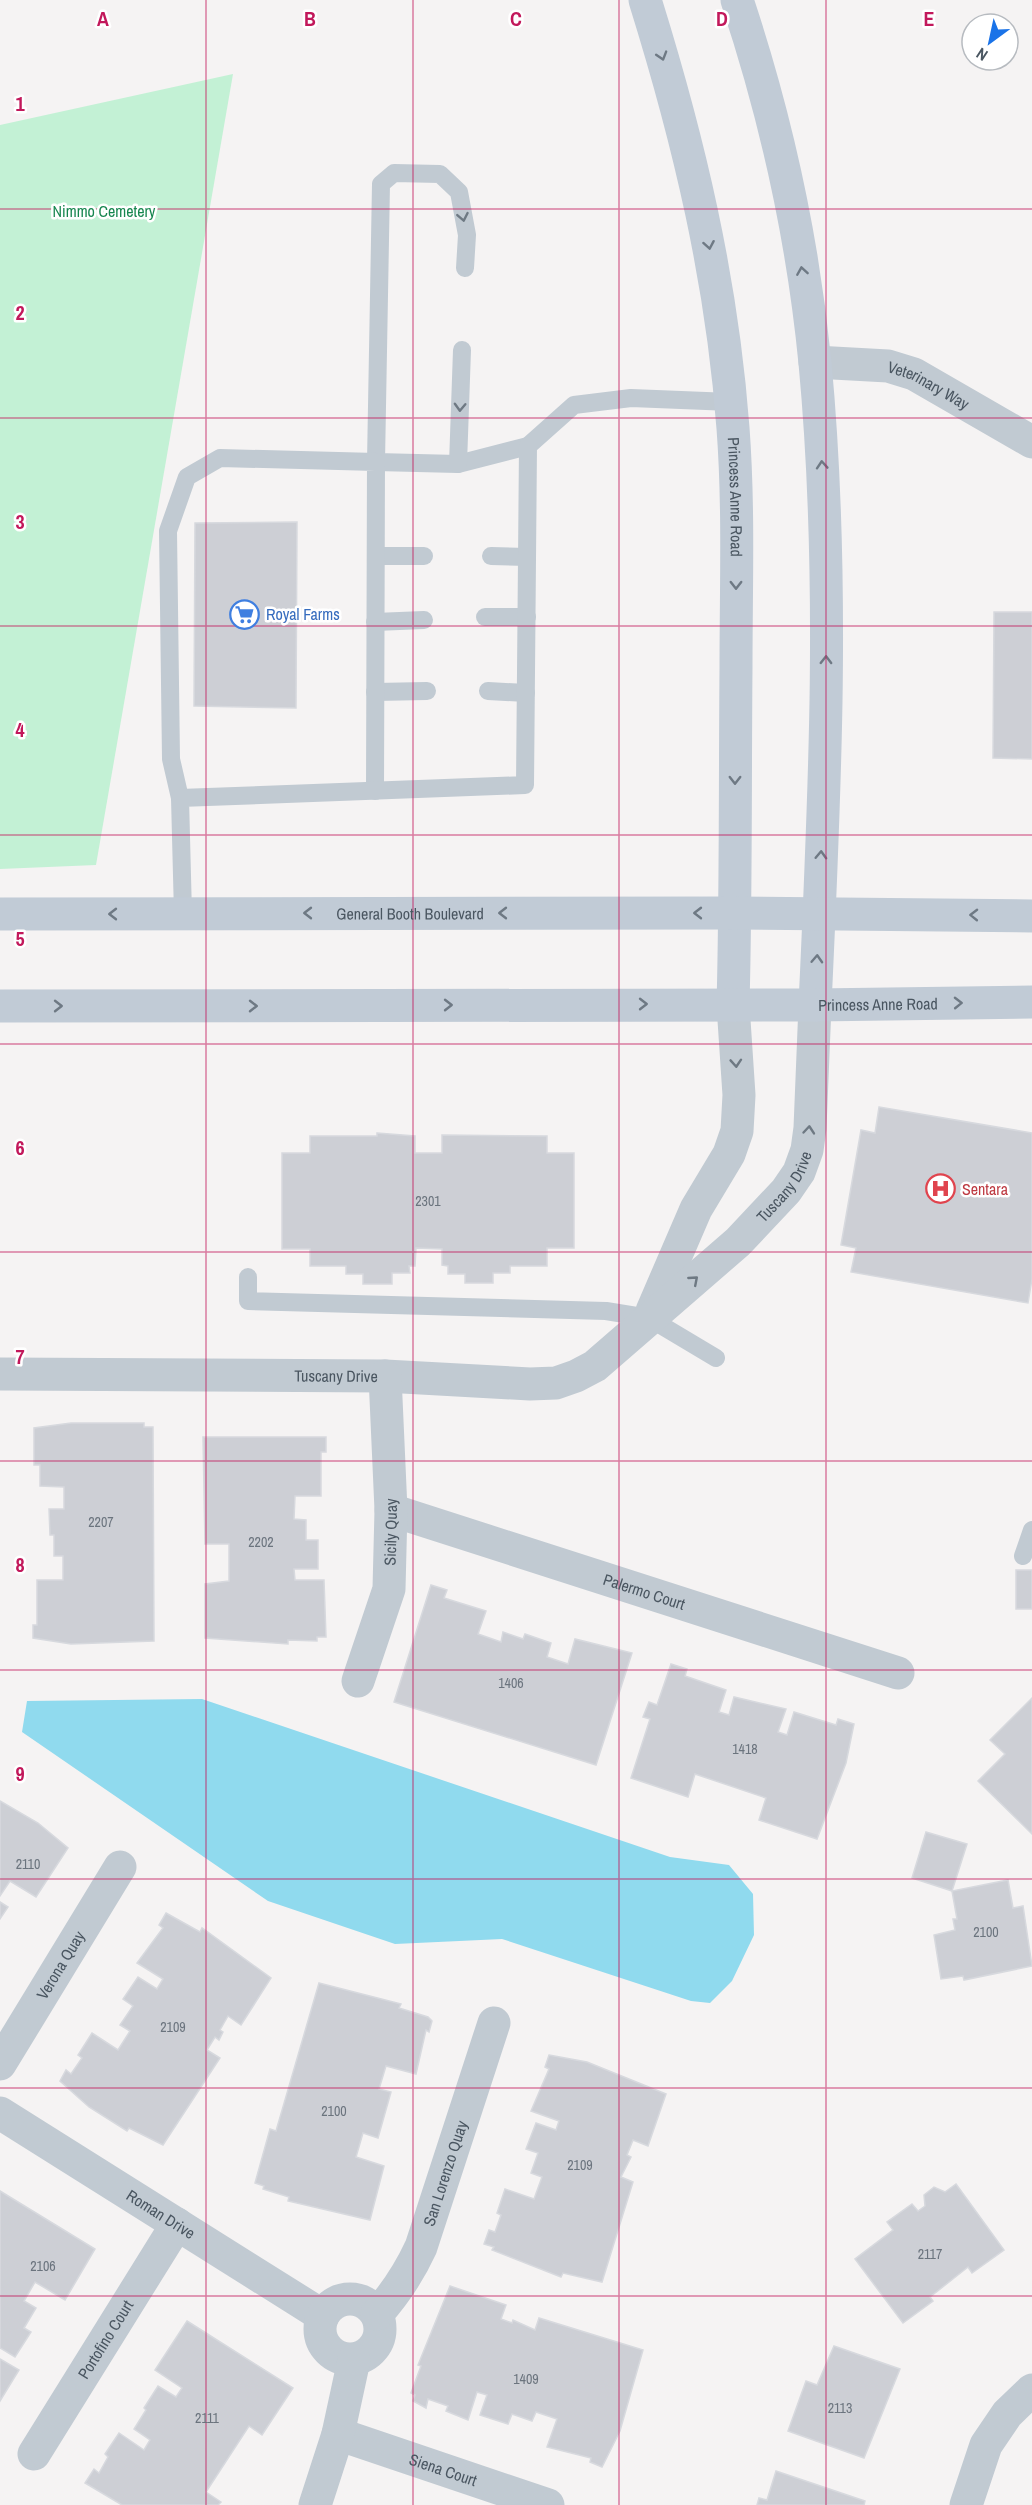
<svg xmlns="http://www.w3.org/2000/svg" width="1032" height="2505" font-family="'Archivo Narrow',sans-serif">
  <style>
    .green { fill: #c3f1d5 }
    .water { fill: #90daee }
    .building { fill: #cdcfd5; stroke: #d7d9de; stroke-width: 1.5 }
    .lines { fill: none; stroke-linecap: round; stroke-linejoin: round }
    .service { stroke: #c1cad2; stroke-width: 18 }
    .minor { stroke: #c1cad2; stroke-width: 33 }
    .secondary { stroke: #c1cbd6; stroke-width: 33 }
    .oneway { stroke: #6e7984 }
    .oneway2 { stroke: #6e7983 }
    .grid { fill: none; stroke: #c2185b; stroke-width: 1.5; stroke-opacity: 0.55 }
    .labels { text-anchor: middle; stroke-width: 5; stroke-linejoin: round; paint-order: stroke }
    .number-label { font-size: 14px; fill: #6b747e }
    .park-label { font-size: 16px; fill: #17864f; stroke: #fff }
    .street-label { font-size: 16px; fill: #4a5661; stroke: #fff }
    .shop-label { font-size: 16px; fill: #366cbe; stroke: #fff; text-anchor: start }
    .health-label { font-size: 16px; fill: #be3a42; stroke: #fff; text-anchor: start }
    .grid-label { font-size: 20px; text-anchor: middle; font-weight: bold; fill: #c2185b; stroke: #fff; stroke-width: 5; stroke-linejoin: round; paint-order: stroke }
  </style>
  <rect width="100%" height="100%" fill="#f5f3f3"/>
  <!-- green -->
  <path class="green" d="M233,74L96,865L0,869V125Z"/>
  <!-- water -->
  <path class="water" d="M202,1699L670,1857L729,1865L753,1894L754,1935L732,1981L710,2003L691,2001L502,1939L395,1944L268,1901L22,1732L27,1701Z"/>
  <!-- building -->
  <g class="building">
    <path d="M297,522L296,708L194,706L195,523Z"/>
    <path d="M994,612H1032V759L993,758Z"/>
    <path d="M879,1107L1032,1133V1279L1028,1303L851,1272L856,1248L841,1245L861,1130L875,1133Z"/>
    <path d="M377,1133L415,1136V1153H442V1135L547,1136V1153H574V1248H547V1266H510V1273H493V1283H465V1274H448V1266L442,1265V1249L416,1248L415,1266H409L410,1273H392V1284H363V1274H346V1266H310V1249H282V1153H310V1136H377Z"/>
    <path d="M71,1423H144V1427H153L154,1641L71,1644L33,1638V1625H37V1580H63V1556H54V1535H50L49,1509H64V1487L40,1486V1465H34V1428Z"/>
    <path d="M203,1437H326V1452H321V1496H295L294,1519L306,1520V1540H318V1569H294L295,1580H324L326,1637H317V1641L288,1640V1644L205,1638V1584L229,1581V1544H205Z"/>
    <rect x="1016" y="1570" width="16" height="39"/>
    <path d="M431,1585L447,1590L444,1598L486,1611L478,1634L501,1642L503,1632L523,1639L525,1634L551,1643L547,1657L568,1664L575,1639L632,1653L596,1765L394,1702Z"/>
    <path d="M671,1664L687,1669L685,1676L726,1690L719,1712L729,1715L734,1697L786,1709L778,1732L787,1735L794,1712L836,1725L838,1719L854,1724L846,1763L817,1839L759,1820L766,1798L695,1774L688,1797L631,1778L650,1719L643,1717L649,1702L657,1705Z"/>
    <path d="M1032,1698V1834L978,1781L1005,1754L990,1740Z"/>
    <path d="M0,1801L38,1823L68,1848L36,1897L10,1881L0,1896Z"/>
    <path d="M926,1832L967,1844L952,1891L912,1878Z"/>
    <path d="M1008,1880L1013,1908L1023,1906L1032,1966L964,1980L963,1976L941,1979L934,1935L955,1930L953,1919H957L952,1891Z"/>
    <path d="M0,1902L8,1907L0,1919Z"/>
    <path d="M166,1913L200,1932L202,1928L271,1978L241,2025L228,2016L220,2030L223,2032L219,2040L215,2037L207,2050L220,2058L163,2145L129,2128L127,2131L89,2107L60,2081L66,2070L71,2074L82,2058L78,2055L92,2033L118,2050L130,2031L120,2025L133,2006L123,1999L138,1977L157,1989L163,1979L137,1963L163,1928L159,1925Z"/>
    <path d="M319,1983L401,2004L399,2008L428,2017L432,2021L429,2032L426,2030L416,2074L386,2066L379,2089L391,2092L378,2138L363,2133L356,2157L384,2166L370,2220L288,2201L289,2197L263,2189L264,2186L255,2183L270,2129L276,2131Z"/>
    <path d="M549,2055L587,2062L666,2094L648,2146L633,2140L627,2155L631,2157L621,2177L633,2182L602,2282L563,2273L561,2277L492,2250L494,2247L484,2244L489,2230L495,2232L501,2215L497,2213L505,2189L534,2199L542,2177L531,2173L538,2153L526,2149L536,2123L556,2130L559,2121L531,2111L549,2069L545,2067Z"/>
    <path d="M956,2184L1004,2250L972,2273L968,2267L930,2297L933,2301L903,2323L855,2259L893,2230L887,2222L912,2204L918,2211L925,2206L924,2195L934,2187L945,2192Z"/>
    <path d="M0,2191L95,2249L65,2300L35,2282L24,2301L36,2308L24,2328L31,2332L15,2357L0,2348Z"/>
    <path d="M450,2286L506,2305L501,2319L512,2323L513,2320L535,2330L539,2318L643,2350L620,2431L602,2467L590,2462L591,2458L547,2447L557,2419L536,2412L532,2421L512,2414L508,2424L480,2415L487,2395L477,2392L468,2420L446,2411L448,2406L428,2399L426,2408L413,2401L415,2395L411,2393L421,2366L418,2365Z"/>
    <path d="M187,2321L293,2388L262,2435L249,2426L206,2492L221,2502L218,2505H122L85,2483L94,2469L99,2473L108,2457L105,2454L119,2433L144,2450L150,2440L134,2429L146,2410L144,2408L158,2386L176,2397L182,2388L155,2370Z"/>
    <path d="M834,2346L900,2369L864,2458L788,2431L806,2381L817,2385Z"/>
    <path d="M0,2359L19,2370L0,2401Z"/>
    <path d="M776,2471L865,2501L864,2505H757L759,2498L767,2500Z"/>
  </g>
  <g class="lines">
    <!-- service -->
    <g class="service">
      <path d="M465,268L467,235L459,192L440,174L394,173L381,184L376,462L458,464L528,446"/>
      <path d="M458,464L462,350"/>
      <path d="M376,556H424"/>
      <path d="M491,556L527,557"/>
      <path d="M485,617H527"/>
      <path d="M375,622L424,620"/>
      <path d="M488,691L526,693"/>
      <path d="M375,692L427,691"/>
      <path d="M180,798L171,759L168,531L187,477L220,458L376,462L375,791"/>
      <path d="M183,914L180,798L525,785L528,446L574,405L631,398L731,402"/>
      <path d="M248,1277V1301L606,1311L649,1318L716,1358"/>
      <path d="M1023,1556L1032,1530"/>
    </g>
    <!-- minor -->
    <g class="minor">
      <path id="s1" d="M815,362L888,366L914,374L1032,442"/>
      <path d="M652,1311L696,1209L729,1154L737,1131L739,1095L733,1005"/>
      <path id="s2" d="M0,1374L385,1376L530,1384L556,1383L576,1376L595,1366L738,1242L786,1191L799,1172L807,1150L810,1128L815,1005"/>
      <path id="s3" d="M391,1510L898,1673"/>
      <path id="s4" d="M358,1681L389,1589L391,1510L385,1376"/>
      <path id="s5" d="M0,2064L120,1867"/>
      <path id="s6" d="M0,2113L323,2316"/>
      <circle cx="350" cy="2329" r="30"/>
      <path id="s7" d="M377,2314C396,2293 409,2273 421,2247L494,2023"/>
      <path id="s8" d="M338,2434L548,2505"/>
      <path id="s9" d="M34,2454L177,2224"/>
      <path d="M315,2505L338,2434L354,2360"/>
      <path d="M966,2505L986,2445L1007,2414L1032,2390"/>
    </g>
    <!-- secondary -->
    <g class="secondary">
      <path id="s10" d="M645,0C689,141 722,280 733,428C739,508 736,588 736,668C735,780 736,893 733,1005"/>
      <path d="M737,0C776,117 803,240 815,363C835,576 825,792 815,1005"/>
      <path id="s11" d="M0,914L735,913L1032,916"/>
      <path id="s12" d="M0,1006L815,1005L1032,1002"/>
    </g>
  </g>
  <!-- one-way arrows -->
  <defs><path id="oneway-chevron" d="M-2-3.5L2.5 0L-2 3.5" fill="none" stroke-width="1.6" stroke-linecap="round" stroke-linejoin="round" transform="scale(1.5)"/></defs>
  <g class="oneway">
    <use href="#oneway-chevron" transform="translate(662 56) rotate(73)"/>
    <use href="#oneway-chevron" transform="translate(709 245) rotate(80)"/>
    <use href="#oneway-chevron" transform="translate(802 271) rotate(-99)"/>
    <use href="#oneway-chevron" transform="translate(822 465) rotate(-94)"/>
    <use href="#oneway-chevron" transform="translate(736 585) rotate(90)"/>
    <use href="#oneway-chevron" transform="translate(826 660) rotate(-89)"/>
    <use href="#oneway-chevron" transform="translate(735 780) rotate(90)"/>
    <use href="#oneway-chevron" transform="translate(821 855) rotate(-88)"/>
    <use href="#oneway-chevron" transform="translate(308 913) rotate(180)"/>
    <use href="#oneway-chevron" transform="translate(503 913) rotate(180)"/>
    <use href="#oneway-chevron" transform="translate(698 913) rotate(-180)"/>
    <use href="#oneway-chevron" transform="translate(113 914) rotate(180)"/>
    <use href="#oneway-chevron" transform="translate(974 915) rotate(-179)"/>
    <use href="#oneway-chevron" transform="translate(817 959) rotate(-87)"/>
    <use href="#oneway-chevron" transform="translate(958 1003) rotate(-1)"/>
    <use href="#oneway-chevron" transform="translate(643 1004)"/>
    <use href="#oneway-chevron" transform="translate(448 1005)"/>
    <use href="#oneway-chevron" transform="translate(58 1006)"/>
    <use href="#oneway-chevron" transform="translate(253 1006)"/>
  </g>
  <g class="oneway2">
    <use href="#oneway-chevron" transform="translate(463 217) rotate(79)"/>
    <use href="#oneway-chevron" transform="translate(460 407) rotate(92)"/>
    <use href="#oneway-chevron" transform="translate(736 1063) rotate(86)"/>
    <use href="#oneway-chevron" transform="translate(809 1130) rotate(-85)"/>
    <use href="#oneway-chevron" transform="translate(694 1280) rotate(-41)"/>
  </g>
  <!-- grid -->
  <path class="grid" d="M206,0V2505M413,0V2505M619,0V2505M826,0V2505M0,209H1032M0,418H1032M0,626H1032M0,835H1032M0,1044H1032M0,1252H1032M0,1461H1032M0,1670H1032M0,1879H1032M0,2088H1032M0,2296H1032"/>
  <!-- icons -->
  <defs>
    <symbol id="supermarket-ring" viewBox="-11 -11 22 22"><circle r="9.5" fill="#fff" stroke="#3f7fe0" stroke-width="1.5"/><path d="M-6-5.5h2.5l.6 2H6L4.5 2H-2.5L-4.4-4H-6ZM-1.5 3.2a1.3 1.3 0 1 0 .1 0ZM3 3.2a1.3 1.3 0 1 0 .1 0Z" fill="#3f7fe0"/></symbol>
    <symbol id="hospital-ring" viewBox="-11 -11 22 22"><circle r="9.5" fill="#fff" stroke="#e0444e" stroke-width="1.5"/><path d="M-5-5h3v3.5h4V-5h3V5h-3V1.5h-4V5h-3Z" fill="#e0444e"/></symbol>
  </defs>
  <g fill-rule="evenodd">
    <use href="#supermarket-ring" x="228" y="598" width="33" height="33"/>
    <use href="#hospital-ring" x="924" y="1172" width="33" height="33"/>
  </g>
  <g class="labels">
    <!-- number labels -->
    <g class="number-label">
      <text x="428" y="1206">2301</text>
      <text x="101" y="1527">2207</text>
      <text x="261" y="1547">2202</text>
      <text x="511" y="1688">1406</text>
      <text x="745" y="1754">1418</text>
      <text x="28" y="1869">2110</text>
      <text x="986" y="1937">2100</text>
      <text x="173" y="2032">2109</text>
      <text x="334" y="2116">2100</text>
      <text x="580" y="2170">2109</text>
      <text x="930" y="2259">2117</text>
      <text x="43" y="2271">2106</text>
      <text x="526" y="2384">1409</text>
      <text x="840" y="2413">2113</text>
      <text x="207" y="2423">2111</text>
    </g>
    <!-- park labels -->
    <g class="park-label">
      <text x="104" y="217">Nimmo Cemetery</text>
    </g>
    <!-- street labels -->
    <g class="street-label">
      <text dy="6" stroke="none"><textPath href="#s1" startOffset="118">Veterinary Way</textPath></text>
      <text dy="6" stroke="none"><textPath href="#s10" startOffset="507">Princess Anne Road</textPath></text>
      <text dy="6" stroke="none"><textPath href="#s11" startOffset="410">General Booth Boulevard</textPath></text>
      <text dy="6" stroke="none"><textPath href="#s12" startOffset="878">Princess Anne Road</textPath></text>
      <text dy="6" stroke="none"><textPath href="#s2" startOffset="861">Tuscany Drive</textPath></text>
      <text dy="6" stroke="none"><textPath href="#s2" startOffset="336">Tuscany Drive</textPath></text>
      <text dy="6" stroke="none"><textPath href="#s4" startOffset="154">Sicily Quay</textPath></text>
      <text dy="6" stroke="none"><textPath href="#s3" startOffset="266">Palermo Court</textPath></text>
      <text dy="6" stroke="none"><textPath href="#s5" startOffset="116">Verona Quay</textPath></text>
      <text dy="6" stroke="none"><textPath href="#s7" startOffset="158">San Lorenzo Quay</textPath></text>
      <text dy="6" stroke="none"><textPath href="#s6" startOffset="190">Roman Drive</textPath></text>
      <text dy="6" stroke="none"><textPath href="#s9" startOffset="135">Portofino Court</textPath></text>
      <text dy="6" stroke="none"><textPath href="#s8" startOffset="111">Siena Court</textPath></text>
    </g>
    <!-- shop labels -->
    <g class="shop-label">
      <text x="266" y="620">Royal Farms</text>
    </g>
    <!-- health labels -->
    <g class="health-label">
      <text x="962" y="1195">Sentara</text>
    </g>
  </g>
  <g class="grid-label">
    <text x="103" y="26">A</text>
    <text x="310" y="26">B</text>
    <text x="516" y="26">C</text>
    <text x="722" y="26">D</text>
    <text x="929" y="26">E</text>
    <text x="20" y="111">1</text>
    <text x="20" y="320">2</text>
    <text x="20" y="529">3</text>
    <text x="20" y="737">4</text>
    <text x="20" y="946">5</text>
    <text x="20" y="1155">6</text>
    <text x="20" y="1364">7</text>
    <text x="20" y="1572">8</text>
    <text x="20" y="1781">9</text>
  </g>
  <!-- north arrow -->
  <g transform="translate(990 42) rotate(213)"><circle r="28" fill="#ffffff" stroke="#b7bbc0" stroke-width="1.5"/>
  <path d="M0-4.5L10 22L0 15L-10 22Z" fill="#1a73e8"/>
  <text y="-9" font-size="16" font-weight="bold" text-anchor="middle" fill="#4a5661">N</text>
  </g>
</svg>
